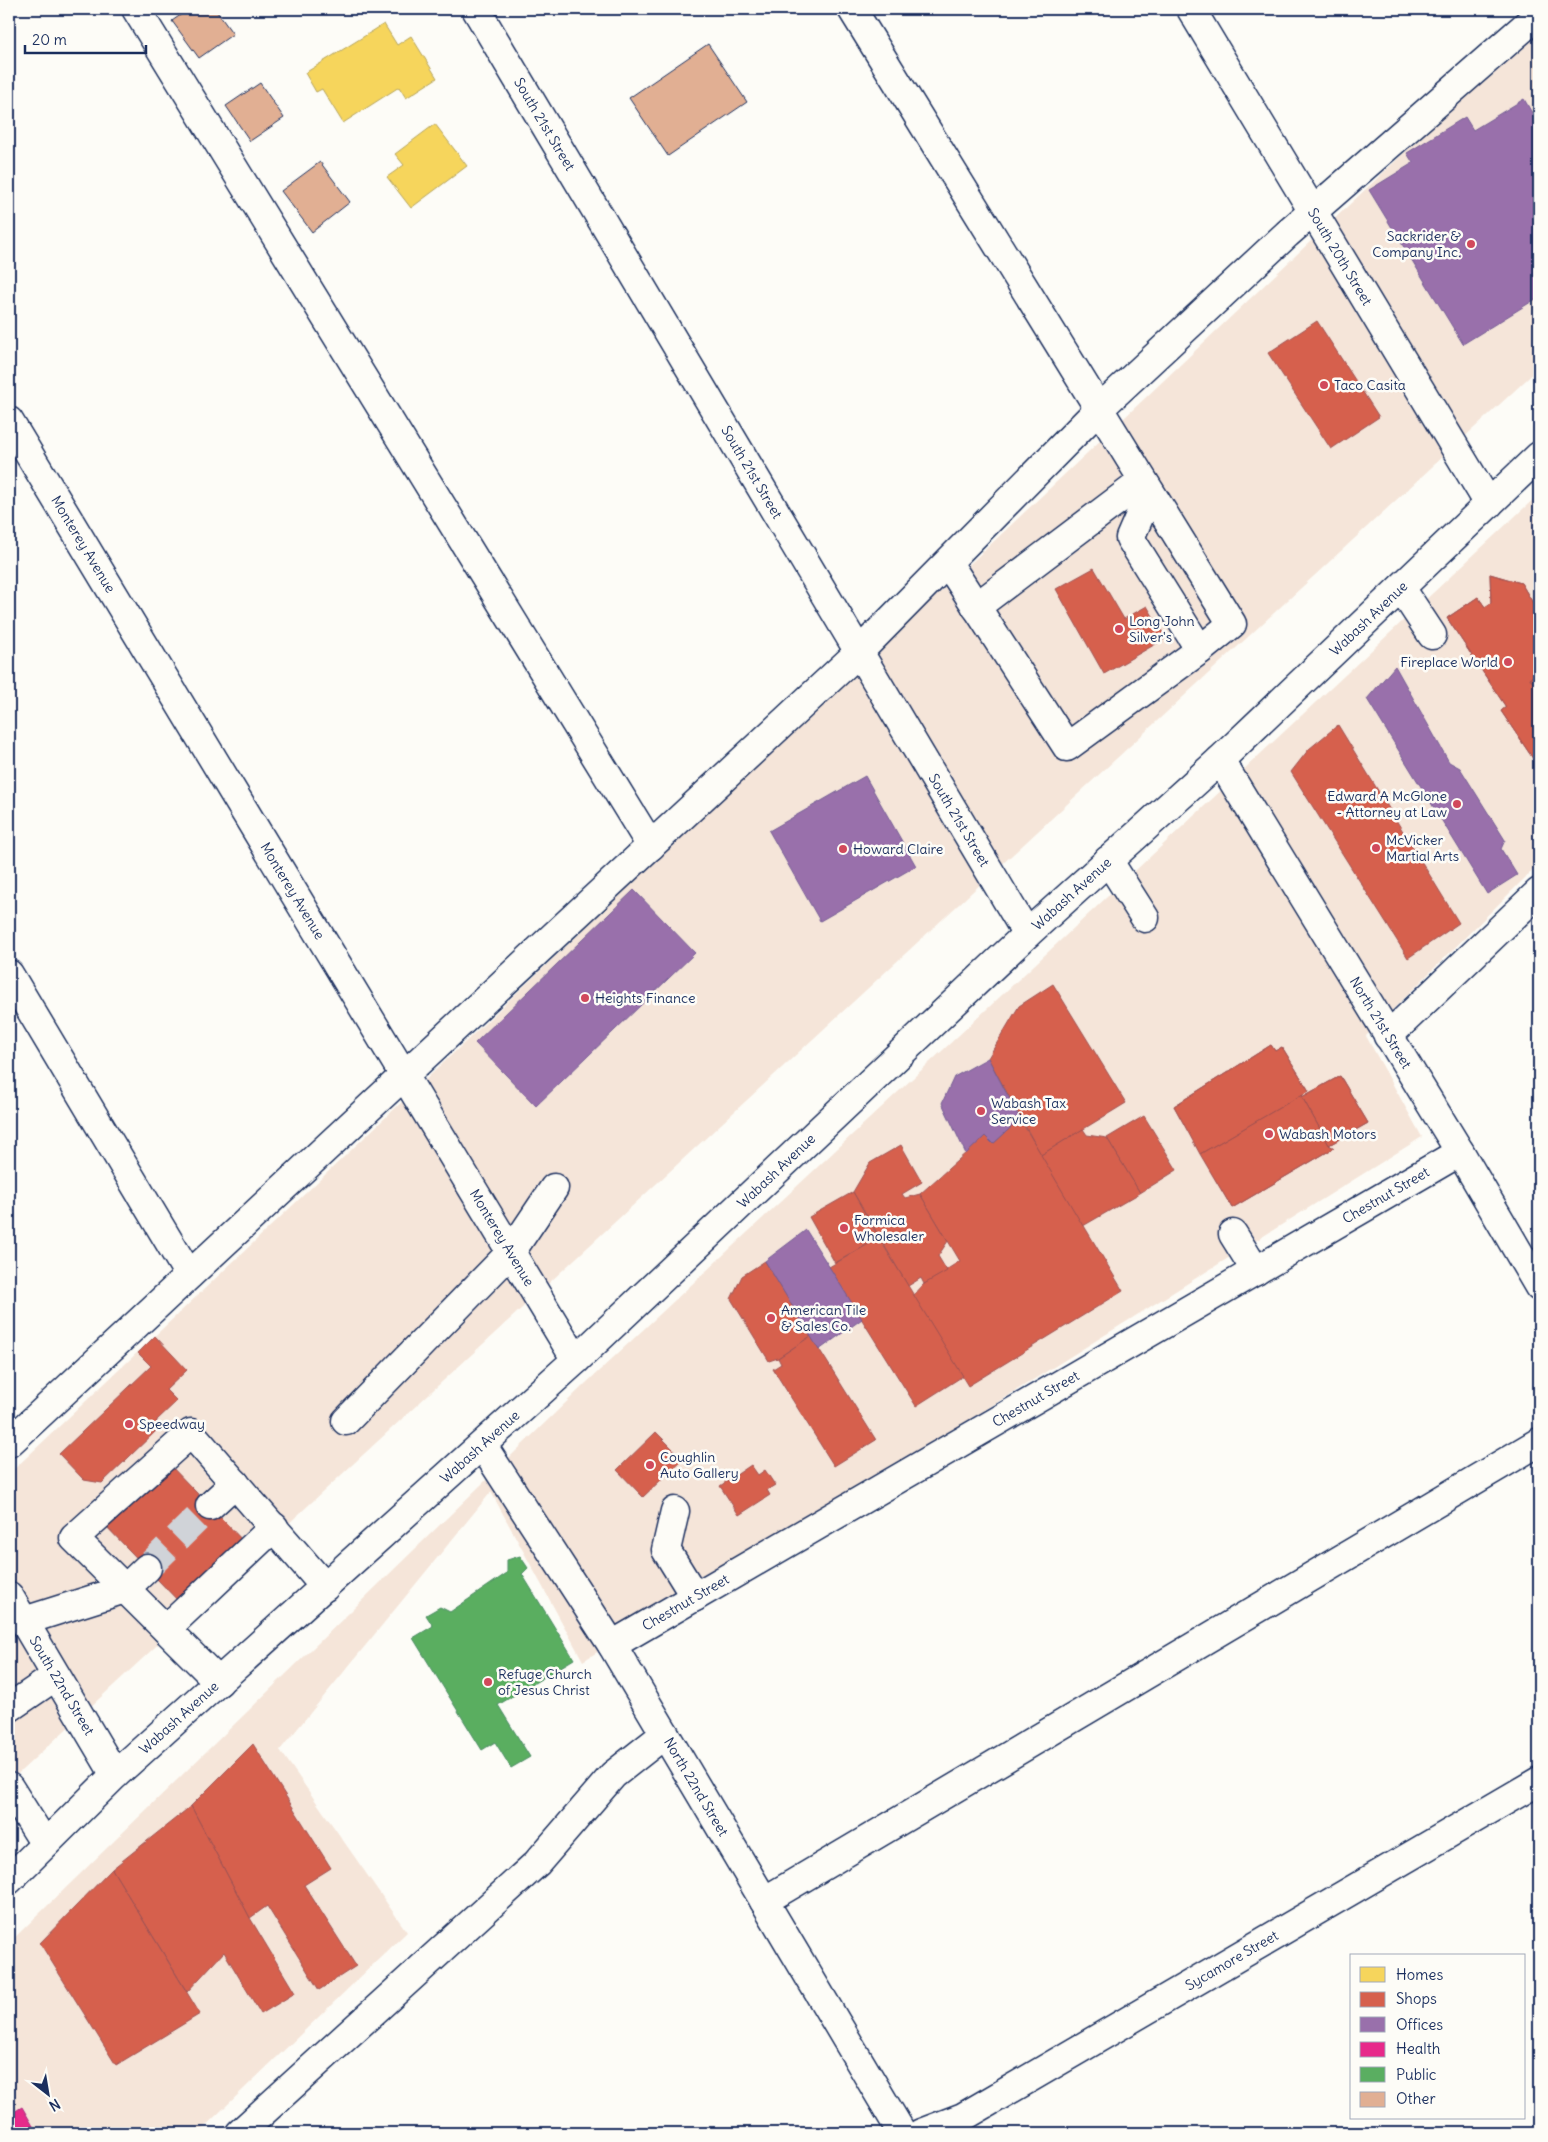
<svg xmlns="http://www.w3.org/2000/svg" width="1548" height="2142" font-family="Delius,sans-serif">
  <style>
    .built { fill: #f5e5d9 }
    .homes { fill: #f6d55c; stroke: #b4a35d }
    .shops { fill: #d6604d; stroke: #9e5152 }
    .offices { fill: #9970ab; stroke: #735c94 }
    .health { fill: #e7298a; stroke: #aa2b7d }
    .public { fill: #5aae61; stroke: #478860 }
    .building { fill: #e1af93; stroke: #1b2f5e }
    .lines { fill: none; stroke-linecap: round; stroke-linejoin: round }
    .minor-tunnel { stroke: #d0d3d8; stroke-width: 28; stroke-dasharray: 28 14; stroke-linecap: butt }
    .minor-casing { stroke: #1b2f5e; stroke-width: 31 }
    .major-casing { stroke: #1b2f5e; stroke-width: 31 }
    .minor { stroke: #fdfcf7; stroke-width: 28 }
    .major { stroke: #fdfcf7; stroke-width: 28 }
    .poi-dot { fill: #d1495b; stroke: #fdfcf7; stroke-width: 2 }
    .labels { text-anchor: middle; stroke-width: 5; stroke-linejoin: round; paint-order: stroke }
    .street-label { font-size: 14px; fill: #1b2f5e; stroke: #fdfcf7 }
    .poi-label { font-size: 14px; fill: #1b2f5e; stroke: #fdfcf7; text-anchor: start }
  </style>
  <rect width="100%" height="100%" fill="#fdfcf7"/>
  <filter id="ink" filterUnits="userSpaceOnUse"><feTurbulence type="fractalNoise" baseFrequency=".02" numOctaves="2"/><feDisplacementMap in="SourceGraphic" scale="10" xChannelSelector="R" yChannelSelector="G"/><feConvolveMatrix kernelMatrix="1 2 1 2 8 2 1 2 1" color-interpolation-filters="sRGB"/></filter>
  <g filter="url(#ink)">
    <!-- built -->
    <g class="built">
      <path d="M1539,25V368L9,1782V1474Z"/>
      <path d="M1539,494V864L1366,1036L1422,1137L583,1661L491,1492L280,1750L407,1932L198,2133H9V1943L585,1384Z"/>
    </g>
    <!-- homes -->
    <g class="homes">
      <path d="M384,24L397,45L411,36L437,78L406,98L399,87L343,123L322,89L316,92L305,73Z"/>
      <path d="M435,124L467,166L411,208L387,177L404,165L395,154Z"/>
    </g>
    <!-- shops -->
    <g class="shops">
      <path d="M1317,321L1379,417L1331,449L1268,353Z"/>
      <path d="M1094,568L1124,619L1147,606L1166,638L1104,674L1056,589Z"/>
      <path d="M1490,574L1521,583L1539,613V761L1534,760L1501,711L1506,707L1447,618L1478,597L1485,607L1491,603Z"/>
      <path d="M1490,574L1521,583L1539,613V673L1530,678L1539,693V761L1534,760L1501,711L1506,707L1447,618L1478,597L1485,607L1491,603Z"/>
      <path d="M1539,673V693L1530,678Z"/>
      <path d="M1338,725L1459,923L1408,958L1291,772L1309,749Z"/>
      <path d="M1053,984L1126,1103L1041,1155L988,1058L1019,1006Z"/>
      <path d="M1271,1045L1275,1051L1282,1047L1309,1091L1303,1094L1302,1097L1340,1076L1368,1123L1329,1145L1334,1148L1232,1208L1174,1106Z"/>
      <path d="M1271,1045L1275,1051L1282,1047L1309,1091L1200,1154L1174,1106Z"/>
      <path d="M1340,1076L1368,1123L1329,1145L1302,1097Z"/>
      <path d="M1303,1094L1302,1097L1329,1145L1334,1148L1232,1208L1200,1154Z"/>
      <path d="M1144,1116L1177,1170L1140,1193L1107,1138Z"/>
      <path d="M1020,1119L1123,1291L968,1386L913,1296L924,1284L960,1261L920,1194L985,1136L993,1144Z"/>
      <path d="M1083,1129L1087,1135L1107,1138L1140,1193L1083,1226L1041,1155Z"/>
      <path d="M901,1145L922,1182L902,1194L905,1198L920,1194L948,1241L938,1256L947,1271L924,1284L921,1278L908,1286L853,1192L870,1163Z"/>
      <path d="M853,1192L879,1238L835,1263L809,1217Z"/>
      <path d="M879,1238L963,1376L916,1406L829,1267Z"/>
      <path d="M765,1261L811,1336L778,1358L769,1361L731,1299L742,1276Z"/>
      <path d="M155,1336L187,1370L166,1390L177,1401L157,1420V1430L102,1483L84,1480L59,1454L151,1366L138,1353Z"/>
      <path d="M811,1336L876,1440L834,1466L773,1369L781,1364L778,1358Z"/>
      <path d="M656,1432L683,1459L643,1497L617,1470Z"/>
      <path d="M166,1461L248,1546L184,1607L102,1522Z"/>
      <path d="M751,1465L758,1475L765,1470L775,1485L767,1490L770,1495L739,1515L720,1486Z"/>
      <path d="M253,1744L331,1868L304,1885L356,1966L319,1990L267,1906L250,1918L191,1806Z"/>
      <path d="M191,1806L250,1918L295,1993L261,2014L224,1952L187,1992L112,1869Z"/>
      <path d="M112,1869L200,2014L116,2065L40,1943Z"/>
    </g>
    <!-- offices -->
    <g class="offices">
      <path d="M1524,99L1539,125V297L1463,344L1369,190L1413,163L1407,153L1465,117L1473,130Z"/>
      <path d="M1395,666L1449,762L1460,768L1505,840L1501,849L1517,875L1487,894L1367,699Z"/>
      <path d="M865,776L916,866L820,921L769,831Z"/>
      <path d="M634,890L695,953L536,1106L475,1043Z"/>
      <path d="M988,1058L1020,1119L993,1144L985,1136L966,1154L942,1103L954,1077Z"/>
      <path d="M806,1230L862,1319L819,1350L765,1261Z"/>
    </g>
    <!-- health -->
    <path class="health" d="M22,2107L37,2133H9V2115Z"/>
    <!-- public -->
    <path class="public" d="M520,1556L528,1568L522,1574L574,1659L498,1705L530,1757L511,1768L495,1742L482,1750L413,1638L433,1626L426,1615L440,1607L450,1612L507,1573V1560Z"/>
    <!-- building -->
    <g class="building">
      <path d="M189,9H215L233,34L199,58L172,21Z"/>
      <path d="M708,44L747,102L668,156L629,98Z"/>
      <path d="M260,83L284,118L250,141L226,106Z"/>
      <path d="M320,162L350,202L312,232L281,191Z"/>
    </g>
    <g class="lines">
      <!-- minor-tunnel -->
      <path class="minor-tunnel" d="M147,1568L210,1506"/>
      <defs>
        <g id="minor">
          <path d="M136,9L651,846"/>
          <path id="s1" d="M476,9L1027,934"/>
          <path d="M852,9L1232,624L1200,650L1067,747L948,563"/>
          <path id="s2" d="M1191,9L1489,504"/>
          <path id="s3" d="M9,421L576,1360"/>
          <path d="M1150,492L1130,538L1200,650"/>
          <path d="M1401,588L1432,635"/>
          <path d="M976,607L1143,481"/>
          <path id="s4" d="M1220,760L1460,1152L1539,1287"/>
          <path d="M1108,860L1145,918"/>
          <path d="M9,974L189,1275"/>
          <path d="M1388,1036L1539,892"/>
          <path d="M1233,1234L1256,1271"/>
          <path d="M346,1421L511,1252L554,1188"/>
          <path d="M9,1443L859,652L1099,409L1287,234L1539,14"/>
          <path id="s5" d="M483,1446L612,1645L902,2133"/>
          <path d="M210,1506L235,1483"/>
          <path d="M675,1511L666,1550L695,1597"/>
          <path id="s6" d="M9,1596L115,1775"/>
          <path d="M24,1621L125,1589L147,1568"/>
          <path d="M166,1629L274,1527"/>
          <path id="s7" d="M612,1645L1460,1152"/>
          <path d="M219,1682L74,1538L191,1433L325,1587"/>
          <path d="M9,1708L56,1676"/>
          <path d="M9,1787L45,1844"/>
          <path d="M764,1901L1539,1442"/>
          <path d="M240,2133L537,1863L613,1775L665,1734"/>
          <path id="s8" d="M921,2133L963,2117L1539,1781"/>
        </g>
        <g id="major">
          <path id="s9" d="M9,1880L115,1775L576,1360L1027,934L1220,760L1539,456"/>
        </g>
      </defs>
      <!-- minor casing -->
      <use href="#minor" class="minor-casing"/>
      <!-- major casing -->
      <use href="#major" class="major-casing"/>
      <!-- minor -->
      <use href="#minor" class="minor"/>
      <!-- major -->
      <use href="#major" class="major"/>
    </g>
  </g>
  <!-- markers -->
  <g class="poi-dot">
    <circle cx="1471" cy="244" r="5"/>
    <circle cx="1324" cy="385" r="5"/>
    <circle cx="1119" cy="629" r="5"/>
    <circle cx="1508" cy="662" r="5"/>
    <circle cx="1457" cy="804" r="5"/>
    <circle cx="1376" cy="848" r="5"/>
    <circle cx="843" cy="849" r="5"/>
    <circle cx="585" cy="998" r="5"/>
    <circle cx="981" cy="1111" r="5"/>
    <circle cx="1269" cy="1134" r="5"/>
    <circle cx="844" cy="1228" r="5"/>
    <circle cx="771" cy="1318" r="5"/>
    <circle cx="129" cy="1424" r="5"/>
    <circle cx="650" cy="1465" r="5"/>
    <circle cx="488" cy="1682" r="5"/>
  </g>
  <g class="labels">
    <!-- street labels -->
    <g class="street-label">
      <text dy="5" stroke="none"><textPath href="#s1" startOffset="134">South 21st Street</textPath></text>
      <text dy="5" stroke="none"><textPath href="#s2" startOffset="289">South 20th Street</textPath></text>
      <text dy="5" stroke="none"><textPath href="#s1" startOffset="539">South 21st Street</textPath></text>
      <text dy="5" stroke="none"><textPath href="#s3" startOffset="144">Monterey Avenue</textPath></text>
      <text dy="5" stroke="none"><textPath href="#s9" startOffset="1855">Wabash Avenue</textPath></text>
      <text dy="5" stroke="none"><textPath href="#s1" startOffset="944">South 21st Street</textPath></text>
      <text dy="5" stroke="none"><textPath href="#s3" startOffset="549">Monterey Avenue</textPath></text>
      <text dy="5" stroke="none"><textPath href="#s9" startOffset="1450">Wabash Avenue</textPath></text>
      <text dy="5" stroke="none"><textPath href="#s4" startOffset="308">North 21st Street</textPath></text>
      <text dy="5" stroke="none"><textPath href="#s9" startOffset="1045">Wabash Avenue</textPath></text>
      <text dy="5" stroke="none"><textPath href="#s7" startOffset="895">Chestnut Street</textPath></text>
      <text dy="5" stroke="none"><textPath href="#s3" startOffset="954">Monterey Avenue</textPath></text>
      <text dy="5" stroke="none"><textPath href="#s7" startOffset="490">Chestnut Street</textPath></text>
      <text dy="5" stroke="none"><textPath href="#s9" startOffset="640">Wabash Avenue</textPath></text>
      <text dy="5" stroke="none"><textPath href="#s7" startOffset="85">Chestnut Street</textPath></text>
      <text dy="5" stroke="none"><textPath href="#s6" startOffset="104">South 22nd Street</textPath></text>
      <text dy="5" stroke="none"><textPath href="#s9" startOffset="235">Wabash Avenue</textPath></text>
      <text dy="5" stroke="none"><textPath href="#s5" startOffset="402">North 22nd Street</textPath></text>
      <text dy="5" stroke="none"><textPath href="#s8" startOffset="356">Sycamore Street</textPath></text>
    </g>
    <!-- poi labels -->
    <g class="poi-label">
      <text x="1461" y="241" text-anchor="end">Sackrider &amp;<tspan x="1461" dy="16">Company Inc.</tspan></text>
      <text x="1334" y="390">Taco Casita</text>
      <text x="1129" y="626">Long John<tspan x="1129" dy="16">Silver's</tspan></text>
      <text x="1498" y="667" text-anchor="end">Fireplace World</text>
      <text x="1447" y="801" text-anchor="end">Edward A McGlone<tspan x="1447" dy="16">- Attorney at Law</tspan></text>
      <text x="1386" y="845">McVicker<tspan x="1386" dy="16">Martial Arts</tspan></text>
      <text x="853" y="854">Howard Claire</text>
      <text x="595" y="1003">Heights Finance</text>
      <text x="991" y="1108">Wabash Tax<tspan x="991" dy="16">Service</tspan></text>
      <text x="1279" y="1139">Wabash Motors</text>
      <text x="854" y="1225">Formica<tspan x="854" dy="16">Wholesaler</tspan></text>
      <text x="781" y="1315">American Tile<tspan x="781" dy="16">&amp; Sales Co.</tspan></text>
      <text x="139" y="1429">Speedway</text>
      <text x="660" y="1462">Coughlin<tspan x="660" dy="16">Auto Gallery</tspan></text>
      <text x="498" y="1679">Refuge Church<tspan x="498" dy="16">of Jesus Christ</tspan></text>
    </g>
  </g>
  <!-- margin -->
  <rect width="1548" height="2142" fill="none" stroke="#fdfcf7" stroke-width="30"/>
  <rect x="15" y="15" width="1518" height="2112" fill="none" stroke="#1b2f5e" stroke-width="2" filter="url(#ink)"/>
  <!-- legend -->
  <rect x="1350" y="1954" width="175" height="165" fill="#fdfcf7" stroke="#a3aaba"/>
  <rect x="1360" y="1967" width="25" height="15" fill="#f6d55c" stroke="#a3aaba"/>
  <text x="1396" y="1980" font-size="15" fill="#1b2f5e">Homes</text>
  <rect x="1360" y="1992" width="25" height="15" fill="#d6604d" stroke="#a3aaba"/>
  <text x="1396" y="2004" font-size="15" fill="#1b2f5e">Shops</text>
  <rect x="1360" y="2017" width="25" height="15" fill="#9970ab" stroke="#a3aaba"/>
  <text x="1396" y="2030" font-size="15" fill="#1b2f5e">Offices</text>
  <rect x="1360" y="2042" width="25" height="15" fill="#e7298a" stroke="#a3aaba"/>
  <text x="1396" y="2054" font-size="15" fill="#1b2f5e">Health</text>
  <rect x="1360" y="2067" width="25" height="15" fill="#5aae61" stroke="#a3aaba"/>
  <text x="1396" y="2080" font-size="15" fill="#1b2f5e">Public</text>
  <rect x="1360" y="2092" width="25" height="15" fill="#e1af93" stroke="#a3aaba"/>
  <text x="1396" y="2104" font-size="15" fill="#1b2f5e">Other</text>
  <!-- north arrow -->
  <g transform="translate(48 2094) rotate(149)" stroke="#fdfcf7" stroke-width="4" paint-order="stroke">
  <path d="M0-4L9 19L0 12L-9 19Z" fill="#1b2f5e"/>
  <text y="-8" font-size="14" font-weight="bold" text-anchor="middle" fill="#1b2f5e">N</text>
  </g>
  <!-- scale -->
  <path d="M25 45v8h121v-8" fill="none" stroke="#1b2f5e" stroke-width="2.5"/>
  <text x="32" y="45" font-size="15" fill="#1b2f5e" stroke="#fdfcf7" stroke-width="4" paint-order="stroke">20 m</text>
</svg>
